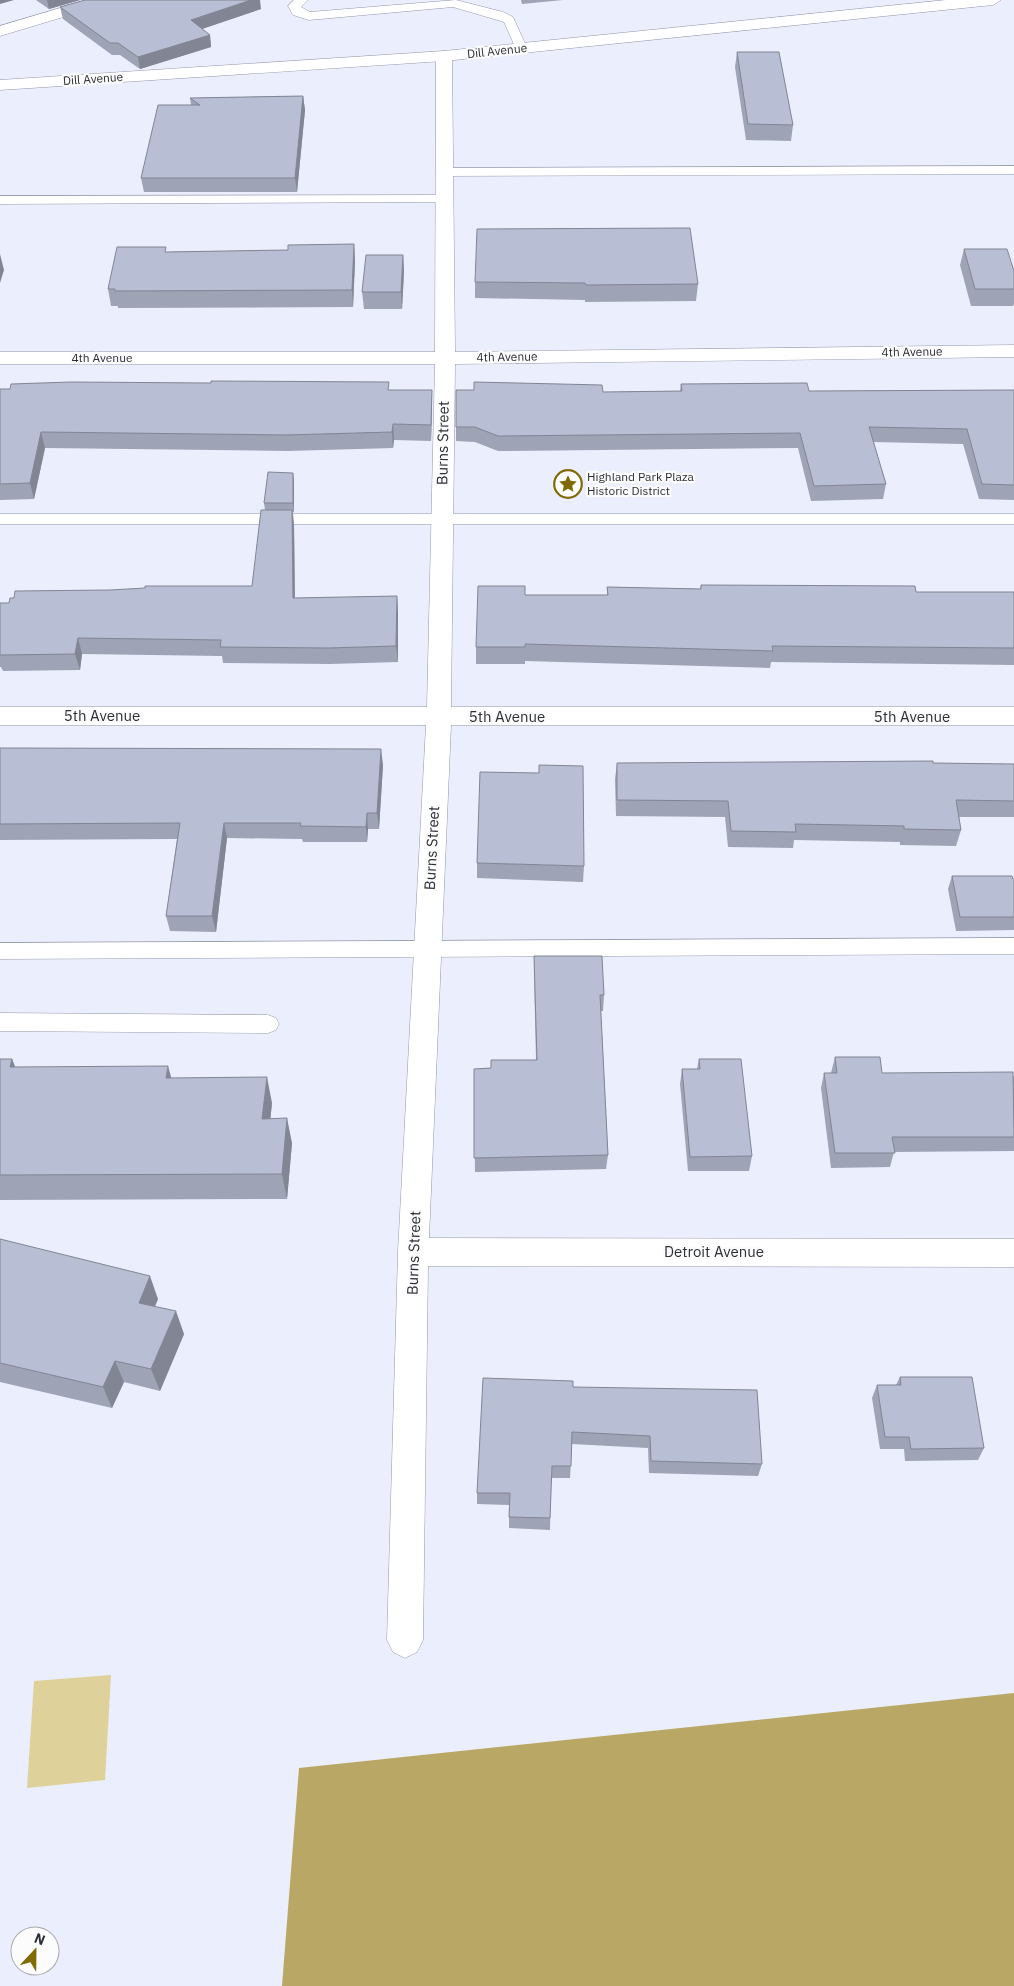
<svg xmlns="http://www.w3.org/2000/svg" width="1014" height="1986" font-family="'IBM Plex Sans',sans-serif">
  <style>
    .green { fill: #ded19a }
    .forest { fill: #b9a865 }
    .lines { fill: none; stroke-linecap: round; stroke-linejoin: round }
    .service-casing { stroke: #9297ab; stroke-width: 1 }
    .minor-casing { stroke: #9297ab; stroke-width: 1 }
    .tertiary-casing { stroke: #9297ab; stroke-width: 1 }
    .service { fill: #fff; fill-rule: evenodd }
    .minor { fill: #fff; fill-rule: evenodd }
    .tertiary { fill: #fff; fill-rule: evenodd }
    .wall { fill: #9ea3b5 }
    .shaded-wall { fill: #818594 }
    .building { fill: #b8bed3; stroke: #818594 }
    .labels { text-anchor: middle; stroke-width: 4.5; stroke-linejoin: round; paint-order: stroke }
    .far-street-label { font-size: 12px; fill: #2d2f37; stroke: #fcfcfc }
    .far-poi-label { font-size: 12px; fill: #2d2f37; stroke: #fcfcfc; text-anchor: start }
    .street-label { font-size: 15px; fill: #2d2f37; stroke: #fcfcfc }
  </style>
  <rect width="100%" height="100%" fill="#ebeefc"/>
  <!-- green -->
  <path class="green" d="M111,1675L105,1780L27,1788L34,1681Z"/>
  <!-- forest -->
  <path class="forest" d="M1014,1693V1986H282L299,1768Z"/>
  <g class="lines">
    <defs>
      <g id="service">
        <path d="M294,0H308L301,7L310,12L456,0L503,12L513,17L527,48L521,52L517,51L504,22L453,7L309,20L293,15L288,6Z"/>
        <path d="M1014,166V174L444,176L437,172L444,168Z"/>
        <path d="M445,195L450,196L452,199L450,202L0,204V196Z"/>
        <rect x="0" y="514" width="1014" height="10"/>
        <path d="M1014,938V954L0,959V943Z"/>
        <path d="M0,1013L268,1015L276,1018L279,1024L276,1030L268,1033L0,1031Z"/>
      </g>
      <g id="minor">
        <path d="M87,0H112L110,3L0,36V26Z"/>
        <path d="M444,51L450,53L452,56L455,352L1014,345V357L455,364L451,707H1014V725H451L429,1238L1014,1239V1267L428,1266L423,1640L417,1652L405,1658L393,1652L387,1640L398,1252L426,725H0V707H427L435,364H0V352H435L436,56L438,53Z"/>
      </g>
      <path id="tertiary" d="M946,0H1001L993,5L444,61L0,90V80L444,51Z"/>
    </defs>
    <!-- service casing -->
    <use href="#service" class="service-casing"/>
    <!-- minor casing -->
    <use href="#minor" class="minor-casing"/>
    <!-- tertiary casing -->
    <use href="#tertiary" class="tertiary-casing"/>
    <!-- service -->
    <use href="#service" class="service"/>
    <!-- minor -->
    <use href="#minor" class="minor"/>
    <!-- tertiary -->
    <use href="#tertiary" class="tertiary"/>
  </g>
  <!-- wall -->
  <g class="wall">
    <path d="M36,0H80L49,9Z"/>
    <path d="M521,0H563L522,4Z"/>
    <path d="M60,7L261,9L202,29L210,35L211,47L140,69L120,55H112L63,19Z"/>
    <path d="M737,52L793,125L791,141L746,140L735,67Z"/>
    <path d="M303,96L305,110L297,192H144L141,178L191,105L190,98Z"/>
    <path d="M354,244L355,261L353,307L118,308V306H111L108,289L167,252L288,250Z"/>
    <path d="M964,249L1014,271V304L1013,306H971L960,265Z"/>
    <path d="M403,255L404,271L402,309H364L362,292Z"/>
    <path d="M475,282L698,284L696,301L585,302V300L475,298Z"/>
    <path d="M681,384L809,391L1014,390V500L979,499L963,444L873,442L886,484L883,499L811,501L798,448L498,451L475,442L456,441V427L603,392L680,391Z"/>
    <path d="M0,389L389,390H432V406L431,441L394,440L393,448L288,451L45,448L34,499L0,500Z"/>
    <path d="M293,473L294,482V512H293L294,526L295,598L397,596L398,612V662L330,664L223,663L222,656L82,654L80,670L3,671L1,667H0V603H9L110,590L252,586L265,510L264,503Z"/>
    <path d="M701,585L916,592H1014V665L771,662L770,668L525,661V664H476V647L525,595H607V587L700,589Z"/>
    <path d="M0,748L383,765L379,829H368L367,842H303L302,839L227,838L216,932L170,931L166,916L177,839L0,840Z"/>
    <path d="M617,763L1014,764V817H959L961,830L956,846L900,845V842L794,840L793,848L728,847L725,817L616,816L615,779Z"/>
    <path d="M477,863L584,866L583,882L477,878Z"/>
    <path d="M952,876L1014,879V930L956,931L948,889Z"/>
    <path d="M534,956L604,995L603,1011H601L608,1155L606,1169L475,1172L474,1069L491,1068L536,1060L534,972Z"/>
    <path d="M835,1057L882,1073L1014,1076V1151L894,1152L890,1167L831,1168L821,1088L824,1073H831Z"/>
    <path d="M0,1059H12L15,1067L171,1078L272,1103L270,1119L292,1143L287,1199L0,1200Z"/>
    <path d="M699,1059L752,1156L749,1171H688L680,1084L682,1069H697Z"/>
    <path d="M0,1239L158,1299L155,1306L184,1334L160,1391L124,1382L112,1408L0,1382Z"/>
    <path d="M900,1377L984,1448L978,1460L905,1461L904,1449H880L872,1398L877,1385H896Z"/>
    <path d="M573,1387L762,1464L758,1476L649,1473L648,1448L572,1444L570,1478H551L550,1530L509,1528V1505L477,1504V1493Z"/>
  </g>
  <!-- shaded-wall -->
  <g class="shaded-wall">
    <path d="M0,0H14L0,4Z"/>
    <path d="M47,0H80L49,9Z"/>
    <path d="M251,0H260L261,9L193,32L191,20Z"/>
    <path d="M210,35L211,47L140,69L138,57Z"/>
    <path d="M303,96L305,110L297,192L295,178Z"/>
    <path d="M354,244L355,261L353,307L352,290Z"/>
    <path d="M0,254L4,270L0,283Z"/>
    <path d="M403,255L404,271L402,309L401,292Z"/>
    <path d="M432,390V406L431,441V425Z"/>
    <path d="M393,424L394,440L393,448L392,432Z"/>
    <path d="M41,432L45,448L34,499L30,483Z"/>
    <path d="M293,473L294,482V512L293,503Z"/>
    <path d="M292,510L294,526L295,614L293,598Z"/>
    <path d="M397,596L398,612V662L396,646Z"/>
    <path d="M78,638L82,654L80,670L75,654Z"/>
    <path d="M381,749L383,765L379,829L377,813Z"/>
    <path d="M367,813L368,829L367,842L366,827Z"/>
    <path d="M224,823L227,838L216,932L212,916Z"/>
    <path d="M12,1059L22,1084L10,1067Z"/>
    <path d="M168,1066L175,1091L166,1078Z"/>
    <path d="M267,1077L272,1103L268,1144L262,1119Z"/>
    <path d="M287,1118L292,1143L287,1199L282,1174Z"/>
    <path d="M150,1276L158,1299L147,1325L139,1303Z"/>
    <path d="M176,1311L184,1334L160,1391L151,1369Z"/>
    <path d="M115,1361L124,1382L112,1408L103,1387Z"/>
  </g>
  <!-- building -->
  <g class="building">
    <path d="M85,0H251L191,20L210,35L138,57L118,43H110L60,7Z"/>
    <path d="M737,52H779L793,125L748,124Z"/>
    <path d="M303,96L295,178H141L158,105H200L190,98Z"/>
    <path d="M690,228L698,284L586,285L585,283L475,282L477,229Z"/>
    <path d="M354,244L352,290L115,291V289H108L117,247H166L165,252L288,250V245Z"/>
    <path d="M964,249H1007L1014,271V289H975Z"/>
    <path d="M366,255H403L401,292H362Z"/>
    <path d="M211,381L389,382L388,390H432L431,425L393,424L392,432L286,435L41,432L30,483L0,484V389H10L11,384L71,382L211,383Z"/>
    <path d="M474,382L602,385L603,392L682,391L681,384L807,383L809,391L1014,390V485L982,484L967,429L869,427L886,484L814,486L800,433L498,436L475,427H456V390H474Z"/>
    <path d="M268,472L293,473V503H264Z"/>
    <path d="M261,510H292L293,598L397,596L396,646L328,648L220,647L221,640L78,638L75,654L0,655V603H9L10,598H14L15,591L110,590L145,588V586H252Z"/>
    <path d="M701,585L915,586L916,592H1014V648L772,646L773,651L525,644V647H476L478,586H525V595H608L607,587L701,589Z"/>
    <path d="M0,748L381,749L377,813H367L366,827L300,826L301,823H224L212,916H166L180,823L0,824Z"/>
    <path d="M933,761V763L1014,764V801L956,800L961,830L904,829V826L795,824L796,832L731,831L728,801L617,800V763Z"/>
    <path d="M539,765L583,766L584,866L477,863L480,772L539,773Z"/>
    <path d="M952,876H1012L1013,879H1014V917H960Z"/>
    <path d="M534,956H602L604,995H600L608,1155L474,1158V1069L491,1068V1060H537Z"/>
    <path d="M835,1057H880L882,1073L1013,1072L1014,1137H892L895,1153H835L824,1073H837Z"/>
    <path d="M0,1059H12L10,1067L168,1066L166,1078L267,1077L262,1119L287,1118L282,1174L0,1175Z"/>
    <path d="M699,1059H741L752,1156L690,1157L682,1069H700Z"/>
    <path d="M0,1239L150,1276L139,1303L176,1311L151,1369L115,1361L103,1387L0,1363Z"/>
    <path d="M900,1377H972L984,1448L911,1449L909,1437H885L877,1385H901Z"/>
    <path d="M483,1378L573,1381V1387L757,1390L762,1464L651,1461L650,1436L572,1432L571,1466H552L550,1518L509,1517L510,1493H477Z"/>
  </g>
  <!-- icons -->
  <defs>
    <symbol id="sight-ring" viewBox="-11 -11 22 22"><circle r="9.5" fill="#fcfcfc" stroke="#7f6a03" stroke-width="1.5"/><path d="M0-6L1.8-2.2L6-1.7L2.9 1.2L3.7 5.4L0 3.3L-3.7 5.4L-2.9 1.2L-6-1.7L-1.8-2.2Z" fill="#7f6a03"/></symbol>
  </defs>
  <g fill-rule="evenodd">
    <use href="#sight-ring" x="552" y="468" width="32" height="32"/>
  </g>
  <g class="labels">
    <!-- far-street labels -->
    <g class="far-street-label">
      <text transform="translate(497 51) rotate(-6)" y="4">Dill Avenue</text>
      <text transform="translate(93 79) rotate(-4)" y="4">Dill Avenue</text>
      <text transform="translate(912 352) rotate(-1)" y="4">4th Avenue</text>
      <text transform="translate(507 357) rotate(-1)" y="4">4th Avenue</text>
      <text x="102" y="362">4th Avenue</text>
    </g>
    <!-- far-poi labels -->
    <g class="far-poi-label">
      <text x="587" y="481">Highland Park Plaza<tspan x="587" dy="14">Historic District</tspan></text>
    </g>
    <!-- street labels -->
    <g class="street-label">
      <text transform="translate(443 443) rotate(-89)" y="5">Burns Street</text>
      <text x="102" y="721">5th Avenue</text>
      <text x="507" y="722">5th Avenue</text>
      <text x="912" y="722">5th Avenue</text>
      <text transform="translate(432 848) rotate(-87)" y="5">Burns Street</text>
      <text x="714" y="1257">Detroit Avenue</text>
      <text transform="translate(414 1253) rotate(-88)" y="5">Burns Street</text>
    </g>
  </g>
  <!-- north arrow -->
  <g transform="translate(35 1951) rotate(22)"><circle r="24" fill="#fcfcfc" stroke="#a9aaad"/>
  <path d="M0-4L9 19L0 12L-9 19Z" fill="#7f6a03"/>
  <text y="-8" font-size="14" font-weight="bold" text-anchor="middle" fill="#2d2f37">N</text>
  </g>
</svg>
